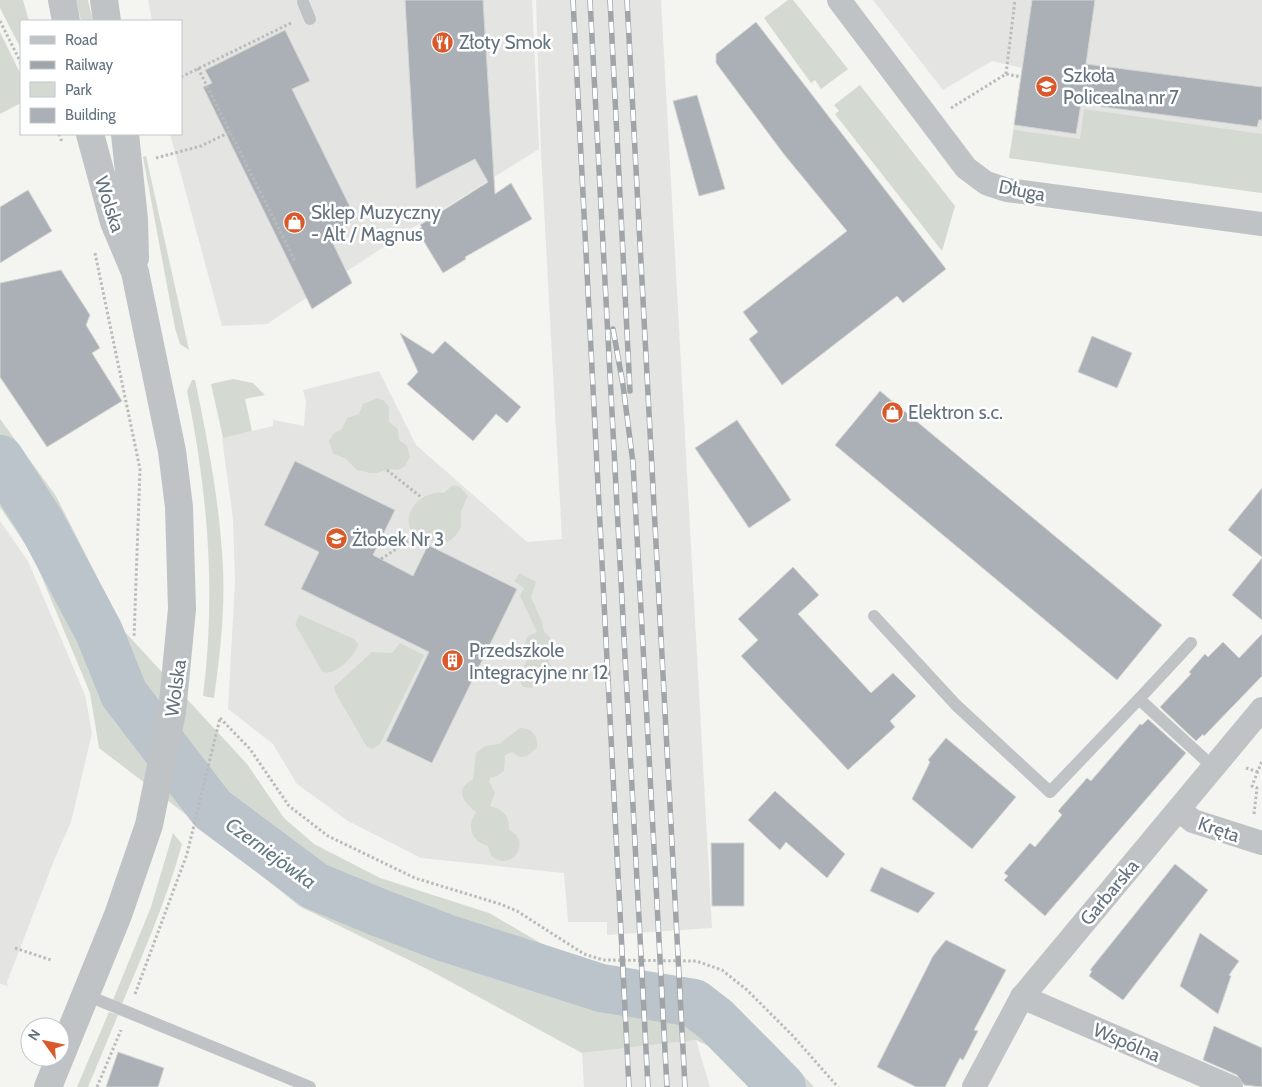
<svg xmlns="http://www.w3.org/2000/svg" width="1262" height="1087" font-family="Cabin,sans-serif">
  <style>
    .built { fill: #e4e5e3 }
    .green { fill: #d4dad1 }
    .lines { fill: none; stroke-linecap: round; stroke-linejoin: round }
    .river { stroke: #bac4ca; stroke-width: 48 }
    .building { fill: #aab0b5; stroke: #d5d5d3 }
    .path { stroke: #b9bbbd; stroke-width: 3; stroke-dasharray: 2.5 2.5; stroke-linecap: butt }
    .service { stroke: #bfc3c6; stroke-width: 12 }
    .minor { stroke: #bfc3c6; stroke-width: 24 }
    .tertiary { stroke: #bfc3c6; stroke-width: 28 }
    .rail-casing { stroke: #a0a5aa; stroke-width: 5.5 }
    .rail { stroke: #fff; stroke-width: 4; stroke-dasharray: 11; stroke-linecap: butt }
    .labels { text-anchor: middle; stroke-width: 5; stroke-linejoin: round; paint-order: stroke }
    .poi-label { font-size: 19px; fill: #64727f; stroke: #fff; text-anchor: start }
    .street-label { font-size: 19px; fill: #64727f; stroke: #fff }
    .water-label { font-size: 20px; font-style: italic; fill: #647a84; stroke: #fff }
  </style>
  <rect width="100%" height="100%" fill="#f4f4f0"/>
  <!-- built -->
  <g class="built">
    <path d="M148,0H532L539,149L411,229L267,324L222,326L170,134H181V21H152Z"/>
    <path d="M536,0H661L712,928L607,935V922H568L564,873L421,858L348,821L297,784L273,744L228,709L235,582L233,519L222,438L273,426V420L304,426L306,401L303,390L379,371L416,445L527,542L562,539L541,153Z"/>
    <path d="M873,0H1262V193L1009,158L1022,68L992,61L943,90Z"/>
    <path d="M0,521L28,561L85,695L92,733L71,822L55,858L7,982L8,986L0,984Z"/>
    <path d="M696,1040L710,1087H584L582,1053Z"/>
  </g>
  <!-- green -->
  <g class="green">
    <path d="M0,0H23L29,21H21V49L0,8Z"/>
    <path d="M76,0H88L93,21H81Z"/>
    <path d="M788,0H793L848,69L821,89L815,80L811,83L764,18Z"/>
    <path d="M0,32L21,75V103L0,114Z"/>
    <path d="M860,85L955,206L942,251L835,114L839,111L834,105Z"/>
    <path d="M1084,109L1262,134V193L1009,158L1014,130L1080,139Z"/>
    <path d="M146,156L189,350L180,344L175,328L143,157Z"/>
    <path d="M233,379L253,383L265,395L245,399L252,431L223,438L211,384Z"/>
    <path d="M192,380H195C208,442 220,505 223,568C225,611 220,656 214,698L203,696C216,593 208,493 187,391Z"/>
    <path d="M377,398L383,400L389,407V422L398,429L399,440L407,446L410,457L405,466L398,470L389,469L377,473H370L357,470L345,458L333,454L329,441L334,433L342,429L347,418L359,414L363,404Z"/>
    <path d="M0,419L56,496L125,632L247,764L284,818L314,844L380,878L489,913L573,962L700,990L738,1011L771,1041L814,1087H756L731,1057L696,1040L582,1053L429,970L299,906L214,836L99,748L90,693L33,556L0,507Z"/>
    <path d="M453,485L460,487L468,496L461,511V527L457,534L451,540L440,545L424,538L422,541C395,527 412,490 444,493Z"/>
    <path d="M520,573L536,582L531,597L542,622L544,632L550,637L554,647L548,659L552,668L550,676L543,680L536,681L532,688L523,687L520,681L526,674L524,665L529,658L524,645L528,636L537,632L520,596L524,588L514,581Z"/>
    <path d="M300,615L354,639L358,644C357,654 333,679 322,671L295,624Z"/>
    <path d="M400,643L424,655L380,744L373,749L367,747L335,692L334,687L372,652L392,653Z"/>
    <path d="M520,728C532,728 538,735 537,748L527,756L520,757L512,752L505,755L504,771L497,776L490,778L489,781L495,793L490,806C503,809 510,816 509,830C533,841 512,873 491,856L488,846C471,841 466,826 476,812C464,802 453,790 473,779L476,753L485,746L499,744Z"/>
    <path d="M173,833L182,844C167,899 144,951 122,1004L113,1000L151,907Z"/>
    <path d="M109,1012L118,1015L88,1087H77Z"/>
  </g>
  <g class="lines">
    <!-- river -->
    <path class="river" d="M0,459L41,523L99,632L124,694L212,809L315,886L380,913L446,938L601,988L694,1003L716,1020L782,1087"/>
  </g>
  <!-- building -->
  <g class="building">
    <path d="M405,0H483L495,194L511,183L532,219L465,257L466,259L443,273L417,230L422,227L420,225L488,182L475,159L416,189Z"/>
    <path d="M1032,0H1095L1086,64L1262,87V120H1259L1257,127L1081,104L1076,134L1014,125Z"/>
    <path d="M756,22L946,269L903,303L897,296L782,385L749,339L758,332L743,312L847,231L783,153L716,63V54Z"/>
    <path d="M285,30L310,81L292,89L356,219L328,233L352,283L312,309L203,87L212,83L205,70Z"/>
    <path d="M697,95L725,189L699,196L673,101Z"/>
    <path d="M28,190L52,231L0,263V207Z"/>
    <path d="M61,270L90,315L86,325L100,348L92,353L122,401L47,447L0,377V283Z"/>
    <path d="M400,333L433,354L445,341L521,407L507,423L496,414L473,441L407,384L418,372Z"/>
    <path d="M1092,336L1132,353L1117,388L1078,372Z"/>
    <path d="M880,391L1162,625L1117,680L835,445Z"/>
    <path d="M737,420L791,500L749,528L695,448Z"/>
    <path d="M295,461L395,510L373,555L413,576L428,545L517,589L432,763L386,741L429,652L301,589L319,552L264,525Z"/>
    <path d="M1262,488V557L1228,530Z"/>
    <path d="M1262,558V620L1232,595Z"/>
    <path d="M793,567L819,595L798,614L871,693L893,673L916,696L890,721L895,727L848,770L741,656L758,640L738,619Z"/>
    <path d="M1262,634V676L1204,736L1203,734L1196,741L1160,707L1191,674L1189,672L1205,654L1208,657L1223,642L1239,658Z"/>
    <path d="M1148,719L1186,753L1045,916L1004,880L1008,876L1004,873L1030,843L1035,847L1062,815L1058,811L1087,778L1091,781L1140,724L1142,725Z"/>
    <path d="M946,738L1016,797L972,849L912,799L930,762L928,760Z"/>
    <path d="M775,791L845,854L827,878L786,842L780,850L748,820Z"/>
    <path d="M711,843H744V906H712Z"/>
    <path d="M1175,864L1208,890L1123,1000L1089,976L1092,971L1090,970Z"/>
    <path d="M881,867L935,893L918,913L870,891Z"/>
    <path d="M1200,933L1239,961L1229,975L1231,976L1218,1014L1180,986Z"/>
    <path d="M946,940L1006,970L974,1030L978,1031L963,1060L960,1058L945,1087H916L877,1067L933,956Z"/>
    <path d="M1214,1026L1262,1048V1087L1244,1085L1237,1075L1203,1060Z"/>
    <path d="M118,1052L164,1068L158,1087H106Z"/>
  </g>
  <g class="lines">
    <!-- path -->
    <g class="path">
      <path d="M0,21L21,63"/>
      <path d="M198,68L230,132"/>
      <path d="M1006,74L1015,0"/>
      <path d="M181,77L291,23"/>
      <path d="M951,108L1006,74L1021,77"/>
      <path d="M59,134L62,142"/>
      <path d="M156,158L201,146L230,132L295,261"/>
      <path d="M95,253L140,469L134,638"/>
      <path d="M387,470L421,497"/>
      <path d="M381,559L416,536"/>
      <path d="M220,718L250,749L289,806L328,836L415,878L500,904L517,911L584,954L603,960L696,961L722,970L747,990L793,1036L838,1087"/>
      <path d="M1246,768L1258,772"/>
      <path d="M1254,814L1257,788L1252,786L1262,761"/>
      <path d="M15,948L51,960"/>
      <path d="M135,994L187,854L220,718"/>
      <path d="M97,1087L121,1030"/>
    </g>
    <!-- service -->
    <g class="service">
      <path d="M303,2L310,19"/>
      <path d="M874,616L956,705L1050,792L1139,699"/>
      <path d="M1191,643L1139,699L1213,767"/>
      <path d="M86,995L310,1087"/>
    </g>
    <!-- minor -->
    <g class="minor">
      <path d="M839,0L966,168L986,183L1007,190L1262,224"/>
      <path d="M1179,810L1193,821L1262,843"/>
      <path d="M1022,997L1231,1087"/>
      <path d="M974,1087L1022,997L1262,709"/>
    </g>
    <!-- tertiary -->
    <g class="tertiary">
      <path d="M62,0L66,21"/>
      <path d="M104,0L107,21"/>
      <path d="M125,134L134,219L135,258"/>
      <path d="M48,1087L118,915L149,825L172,712L182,609L179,507L172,451L135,272L114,222L90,134"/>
    </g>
    <defs>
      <g id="rail">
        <path d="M573,0L629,1087"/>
        <path d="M590,0L648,1087"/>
        <path d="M610,0L630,391"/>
        <path d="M627,0L685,1087"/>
        <path d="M613,329L623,385L633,463L667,1087"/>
      </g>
    </defs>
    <!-- rail casing -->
    <use href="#rail" class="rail-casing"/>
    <!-- rail -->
    <use href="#rail" class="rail"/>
  </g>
  <!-- icons -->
  <defs>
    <symbol id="restaurant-disc" viewBox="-11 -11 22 22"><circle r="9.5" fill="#d9592b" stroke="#fff"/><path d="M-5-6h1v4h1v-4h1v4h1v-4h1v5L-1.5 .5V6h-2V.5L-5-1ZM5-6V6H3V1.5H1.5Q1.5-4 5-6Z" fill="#fff"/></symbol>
    <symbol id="university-disc" viewBox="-11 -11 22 22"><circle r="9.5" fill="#d9592b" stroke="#fff"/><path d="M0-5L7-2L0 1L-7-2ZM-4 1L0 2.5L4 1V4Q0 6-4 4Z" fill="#fff"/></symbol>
    <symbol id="shop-disc" viewBox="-11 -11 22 22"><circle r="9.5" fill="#d9592b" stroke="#fff"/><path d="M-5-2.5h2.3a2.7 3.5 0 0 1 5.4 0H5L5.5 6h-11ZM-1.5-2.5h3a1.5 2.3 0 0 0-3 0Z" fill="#fff"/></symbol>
    <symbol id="school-disc" viewBox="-11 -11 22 22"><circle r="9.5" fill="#d9592b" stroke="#fff"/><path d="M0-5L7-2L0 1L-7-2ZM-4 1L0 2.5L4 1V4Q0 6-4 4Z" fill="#fff"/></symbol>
    <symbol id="building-disc" viewBox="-11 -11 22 22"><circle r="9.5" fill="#d9592b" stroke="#fff"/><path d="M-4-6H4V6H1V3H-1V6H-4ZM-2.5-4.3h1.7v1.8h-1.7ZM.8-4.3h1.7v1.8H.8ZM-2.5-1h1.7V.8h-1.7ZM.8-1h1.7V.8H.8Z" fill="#fff"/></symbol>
  </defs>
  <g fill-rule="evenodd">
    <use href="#restaurant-disc" x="430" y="30" width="25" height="25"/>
    <use href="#university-disc" x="1034" y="74" width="25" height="25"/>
    <use href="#shop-disc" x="282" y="210" width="25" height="25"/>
    <use href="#shop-disc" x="880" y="400" width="25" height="25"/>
    <use href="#school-disc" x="324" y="526" width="25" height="25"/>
    <use href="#building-disc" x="440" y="648" width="25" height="25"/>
  </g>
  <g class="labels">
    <!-- poi labels -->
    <g class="poi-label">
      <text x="459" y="49">Złoty Smok</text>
      <text x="1063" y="82">Szkoła<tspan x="1063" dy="22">Policealna nr 7</tspan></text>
      <text x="311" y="219">Sklep Muzyczny<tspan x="311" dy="22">- Alt / Magnus</tspan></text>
      <text x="908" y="419">Elektron s.c.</text>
      <text x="352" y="546">Żłobek Nr 3</text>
      <text x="469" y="657">Przedszkole<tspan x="469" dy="22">Integracyjne nr 12</tspan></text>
    </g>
    <!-- street labels -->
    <g class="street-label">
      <text transform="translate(1022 190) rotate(11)" y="7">Długa</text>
      <text transform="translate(110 204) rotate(72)" y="7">Wolska</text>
      <text transform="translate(175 688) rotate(-82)" y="7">Wolska</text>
      <text transform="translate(1219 829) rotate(19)" y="7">Kręta</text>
      <text transform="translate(1109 892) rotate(-50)" y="7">Garbarska</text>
      <text transform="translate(1127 1042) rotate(23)" y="7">Wspólna</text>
    </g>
    <!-- water labels -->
    <g class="water-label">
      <text transform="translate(271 853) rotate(36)" y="7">Czerniejówka</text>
    </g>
  </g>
  <!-- legend -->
  <rect x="20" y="20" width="162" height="115" fill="#ffffff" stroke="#c1c7cc"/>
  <rect x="30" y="36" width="25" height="8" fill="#bfc3c6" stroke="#c1c7cc"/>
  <text x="65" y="45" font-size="15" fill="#64727f">Road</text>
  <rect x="30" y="61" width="25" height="8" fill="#a0a5aa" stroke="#c1c7cc"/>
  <text x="65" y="70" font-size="15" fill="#64727f">Railway</text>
  <rect x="30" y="82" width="25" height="15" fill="#d4dad1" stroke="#c1c7cc"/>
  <text x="65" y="95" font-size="15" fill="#64727f">Park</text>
  <rect x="30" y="108" width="25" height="15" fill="#aab0b5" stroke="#c1c7cc"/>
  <text x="65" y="120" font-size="15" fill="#64727f">Building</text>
  <!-- north arrow -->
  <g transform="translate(45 1042) rotate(303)"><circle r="24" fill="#ffffff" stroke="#c1c7cc"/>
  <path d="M0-4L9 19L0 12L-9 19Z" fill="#d9592b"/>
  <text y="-8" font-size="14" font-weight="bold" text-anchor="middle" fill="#64727f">N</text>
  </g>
</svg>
